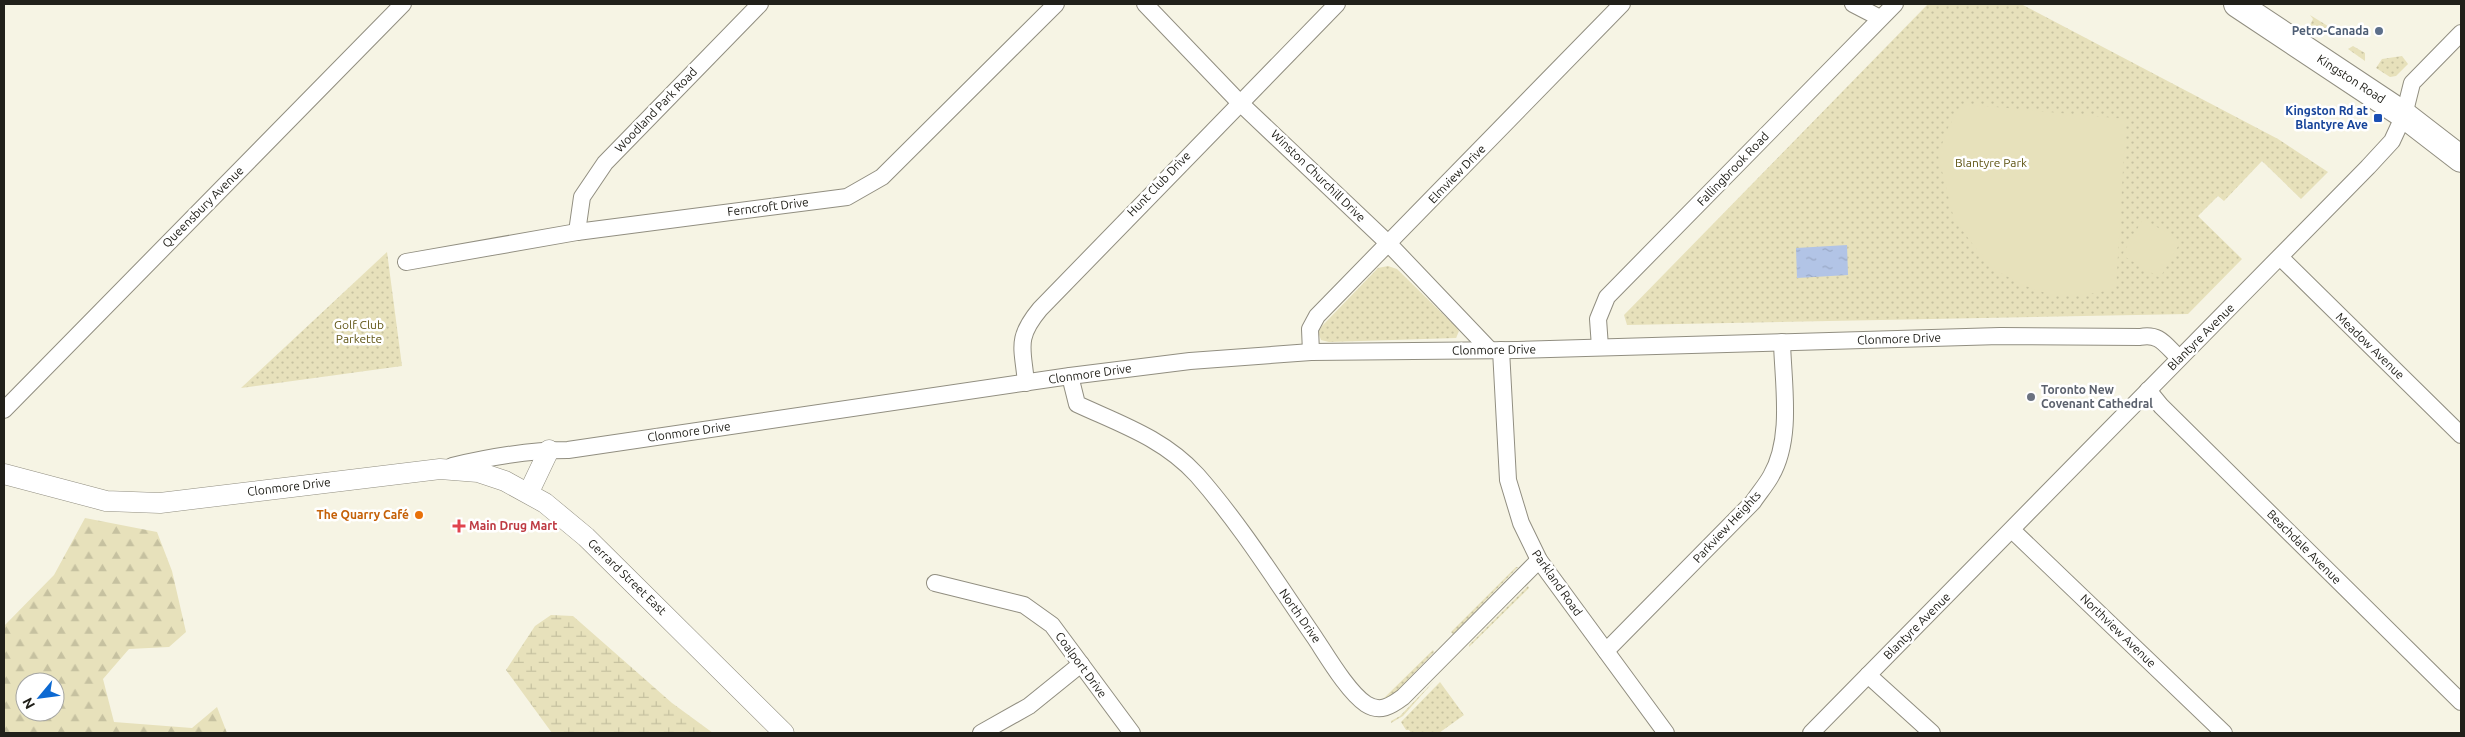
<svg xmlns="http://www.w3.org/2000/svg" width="2465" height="737" font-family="Ubuntu,sans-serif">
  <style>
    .grass { fill: url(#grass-dots) }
    .forest { fill: url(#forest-firs); fill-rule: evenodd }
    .wetland { fill: url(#wetland-marsh) }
    .pitch { fill: #e7e1bb }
    .water { fill: url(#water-ripples) }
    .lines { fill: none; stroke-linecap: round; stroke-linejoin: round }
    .minor-casing { stroke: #918e80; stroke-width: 18 }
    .tertiary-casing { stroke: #918e80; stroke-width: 21 }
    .primary-casing { stroke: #918e80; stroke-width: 28 }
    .minor { stroke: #fff; stroke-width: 16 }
    .tertiary { stroke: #fff; stroke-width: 20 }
    .primary { stroke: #fff; stroke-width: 26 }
    .service-dot { fill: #5c6f8a; stroke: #fff; stroke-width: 2 }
    .transit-dot { fill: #1a4fb4; stroke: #fff; stroke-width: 2 }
    .worship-dot { fill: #6b7280; stroke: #fff; stroke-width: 2 }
    .food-dot { fill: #e8710a; stroke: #fff; stroke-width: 2 }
    .health-dot { fill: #e0444e; stroke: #fff; stroke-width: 2 }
    .labels { text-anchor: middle; stroke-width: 5; stroke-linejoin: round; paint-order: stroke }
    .service-label { font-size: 12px; font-weight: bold; fill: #4e5e75; stroke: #fff; text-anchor: end }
    .street-label { font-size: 12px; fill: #21201a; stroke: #fff }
    .transit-label { font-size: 12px; font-weight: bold; fill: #164399; stroke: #fff; text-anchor: end }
    .park-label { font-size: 12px; fill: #605515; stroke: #fff }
    .worship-label { font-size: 12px; font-weight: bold; fill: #5b616d; stroke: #fff; text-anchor: start }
    .food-label { font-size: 12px; font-weight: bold; fill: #c56008; stroke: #fff; text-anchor: end }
    .health-label { font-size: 12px; font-weight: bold; fill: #be3a42; stroke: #fff; text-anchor: start }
  </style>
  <defs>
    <pattern id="grass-dots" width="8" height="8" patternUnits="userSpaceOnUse" patternTransform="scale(1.25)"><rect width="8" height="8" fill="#e7e1bb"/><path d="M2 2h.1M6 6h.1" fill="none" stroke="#c6c1a0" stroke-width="1.8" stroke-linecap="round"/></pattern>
    <pattern id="forest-firs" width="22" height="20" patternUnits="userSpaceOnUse" patternTransform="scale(1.25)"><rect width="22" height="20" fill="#e7e1bb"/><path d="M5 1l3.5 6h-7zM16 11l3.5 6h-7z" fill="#c6c1a0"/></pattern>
    <pattern id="wetland-marsh" width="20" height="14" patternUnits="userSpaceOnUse" patternTransform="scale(1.25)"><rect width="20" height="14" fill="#e7e1bb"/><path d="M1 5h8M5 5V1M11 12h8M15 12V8" fill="none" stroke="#c6c1a0"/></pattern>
    <pattern id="water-ripples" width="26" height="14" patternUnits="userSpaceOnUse" patternTransform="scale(1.25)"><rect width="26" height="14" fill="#b2c4e6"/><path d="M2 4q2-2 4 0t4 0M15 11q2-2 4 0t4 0" fill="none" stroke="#99a8c5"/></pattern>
  </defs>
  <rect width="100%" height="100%" fill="#f6f4e4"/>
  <!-- grass -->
  <g class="grass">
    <path d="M1928,4H2021L2278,139L2328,172L2301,199L2262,161L2224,201L2218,196L2198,216L2242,259L2188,314L1627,325L1624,315Z"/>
    <path d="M2310,15L2331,28L2332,30L2321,32L2310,25L2313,19Z"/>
    <path d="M2353,46L2365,53V61L2348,49Z"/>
    <path d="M2402,56L2408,64L2396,76L2390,77L2376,68L2382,59Z"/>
    <path d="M387,252L402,366L241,388Z"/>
    <path d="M1388,266L1397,269L1454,325L1459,331L1456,338L1329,342L1321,340L1318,332L1322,326L1378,268Z"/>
    <path d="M1516,567H1518L1453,634L1451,632Z"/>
    <path d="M1528,586L1529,588L1469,647V645Z"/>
    <path d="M1433,650L1434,652L1391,697L1379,704L1366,700L1346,672L1347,671C1356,683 1365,704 1382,700Z"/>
    <path d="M1435,680L1403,716L1391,723V721L1400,716Z"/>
    <path d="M1440,682L1464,715L1439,733H1411L1409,730H1406L1401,722Z"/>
  </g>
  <!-- forest -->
  <path class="forest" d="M85,518L157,532L172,571L186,632L169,647L129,649L103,679L114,722L192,728L217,707L227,733H4V626L54,575ZM25,682H55V712H25Z"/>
  <!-- wetland -->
  <path class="wetland" d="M551,615L573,616L672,703L713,733H552L506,670L535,626Z"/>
  <!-- pitch -->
  <g class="pitch">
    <path d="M1962,104L2126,119L2116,289L2083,295H2051L2023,285L1997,271L1974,246L1954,219L1938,155L1948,128Z"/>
    <path d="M2143,219L2181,241L2160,278L2122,255Z"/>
  </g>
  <!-- water -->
  <path class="water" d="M1847,245L1848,275L1797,278L1796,248Z"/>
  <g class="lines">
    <defs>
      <g id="minor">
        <path d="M1145,4L1239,102L1389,244L1490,350"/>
        <path d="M1853,4L1880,18"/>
        <path d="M577,232L582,197L605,163L760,4"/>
        <path d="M2280,257L2461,435"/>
        <path d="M406,262L577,232L847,197L882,177L1056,4"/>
        <path d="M1600,347L1598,319L1607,297L1895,4"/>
        <path d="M1501,350L1508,480L1521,523L1539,560L1666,733"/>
        <path d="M1311,352L1310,329L1317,316L1622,4"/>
        <path d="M1070,376L1077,404C1120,424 1163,438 1197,475C1241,525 1277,583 1315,638C1327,656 1348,692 1366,704C1380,713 1391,706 1403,697L1539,560"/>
        <path d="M1026,383C1023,348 1015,339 1040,309L1337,4"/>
        <path d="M2148,390L2161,406L2461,702"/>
        <path d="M4,410L403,4"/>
        <path d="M452,466C490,457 529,450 568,450L1070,376L1190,361L1311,352L1517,350L2000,336L2140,337C2160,333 2165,345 2179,358"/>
        <path d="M2012,530L2224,733"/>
        <path d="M935,583L1024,605L1052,625L1132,733"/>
        <path d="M1606,651L1753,502C1759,493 1766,485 1771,476C1793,438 1783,384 1782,342"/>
        <path d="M1868,675L1932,733"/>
        <path d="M981,733L1029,706L1081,664"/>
        <path d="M1811,733L2368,167L2392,141L2404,115L2412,83L2461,33"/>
      </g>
      <g id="tertiary">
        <path d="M4,474L106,501L160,503L440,469L478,472L505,481L545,503L586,537L784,733"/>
        <path d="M529,492L549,450"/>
      </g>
      <path id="primary" d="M2237,4L2404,115L2461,159"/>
    </defs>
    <!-- minor casing -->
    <use href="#minor" class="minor-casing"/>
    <!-- tertiary casing -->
    <use href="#tertiary" class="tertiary-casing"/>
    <!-- primary casing -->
    <use href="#primary" class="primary-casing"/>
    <!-- minor -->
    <use href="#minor" class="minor"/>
    <!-- tertiary -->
    <use href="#tertiary" class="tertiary"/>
    <!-- primary -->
    <use href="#primary" class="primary"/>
  </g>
  <!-- markers -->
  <circle class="service-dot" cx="2379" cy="31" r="5"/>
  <rect class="transit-dot" x="2373" y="113" width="10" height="10" rx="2.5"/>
  <circle class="worship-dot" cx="2031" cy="397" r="5"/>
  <circle class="food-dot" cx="419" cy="515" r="5"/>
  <path class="health-dot" d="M456.5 518.5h5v5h5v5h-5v5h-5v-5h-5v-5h5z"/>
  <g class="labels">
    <!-- service labels -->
    <g class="service-label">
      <text x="2369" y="35">Petro-Canada</text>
    </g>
    <!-- street labels -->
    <g class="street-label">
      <text transform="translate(2351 79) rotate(33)" y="4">Kingston Road</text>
      <text transform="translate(656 110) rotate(-46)" y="4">Woodland Park Road</text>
      <text transform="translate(1733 169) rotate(-46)" y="4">Fallingbrook Road</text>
      <text transform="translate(1457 174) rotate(-46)" y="4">Elmview Drive</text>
      <text transform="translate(1318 176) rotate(44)" y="4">Winston Churchill Drive</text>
      <text transform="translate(1159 184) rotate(-46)" y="4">Hunt Club Drive</text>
      <text transform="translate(203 207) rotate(-45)" y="4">Queensbury Avenue</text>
      <text transform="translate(768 207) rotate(-7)" y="4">Ferncroft Drive</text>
      <text transform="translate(2201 337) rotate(-45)" y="4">Blantyre Avenue</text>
      <text transform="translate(1899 339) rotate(-2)" y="4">Clonmore Drive</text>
      <text transform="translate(2370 346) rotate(44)" y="4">Meadow Avenue</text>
      <text transform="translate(1494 350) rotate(-1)" y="4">Clonmore Drive</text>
      <text transform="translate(1090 374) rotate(-8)" y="4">Clonmore Drive</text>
      <text transform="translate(689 432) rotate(-8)" y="4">Clonmore Drive</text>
      <text transform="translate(289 487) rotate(-7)" y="4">Clonmore Drive</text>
      <text transform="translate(1727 527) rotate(-47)" y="4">Parkview Heights</text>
      <text transform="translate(2304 547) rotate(45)" y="4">Beachdale Avenue</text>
      <text transform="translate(627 577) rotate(44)" y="4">Gerrard Street East</text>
      <text transform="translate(1557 583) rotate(55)" y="4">Parkland Road</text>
      <text transform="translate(1300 616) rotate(55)" y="4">North Drive</text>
      <text transform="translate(1917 626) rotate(-45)" y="4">Blantyre Avenue</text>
      <text transform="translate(2118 631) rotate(44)" y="4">Northview Avenue</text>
      <text transform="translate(1081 665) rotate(54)" y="4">Coalport Drive</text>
    </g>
    <!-- transit labels -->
    <g class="transit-label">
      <text x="2368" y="115">Kingston Rd at<tspan x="2368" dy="14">Blantyre Ave</tspan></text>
    </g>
    <!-- park labels -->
    <g class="park-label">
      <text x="1991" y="167">Blantyre Park</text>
      <text x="359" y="329">Golf Club<tspan x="359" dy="14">Parkette</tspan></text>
    </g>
    <!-- worship labels -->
    <g class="worship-label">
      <text x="2041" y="394">Toronto New<tspan x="2041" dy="14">Covenant Cathedral</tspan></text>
    </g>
    <!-- food labels -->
    <g class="food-label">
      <text x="409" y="519">The Quarry Café</text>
    </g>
    <!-- health labels -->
    <g class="health-label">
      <text x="469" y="530">Main Drug Mart</text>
    </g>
  </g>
  <!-- border -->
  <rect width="2465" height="737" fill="none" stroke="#21201a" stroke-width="10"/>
  <!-- north arrow -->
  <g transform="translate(40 697) rotate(241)"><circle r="24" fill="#ffffff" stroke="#a6a6a3"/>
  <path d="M0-4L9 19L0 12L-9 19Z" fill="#0c69d2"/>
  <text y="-8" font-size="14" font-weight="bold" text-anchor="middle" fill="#21201a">N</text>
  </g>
</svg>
